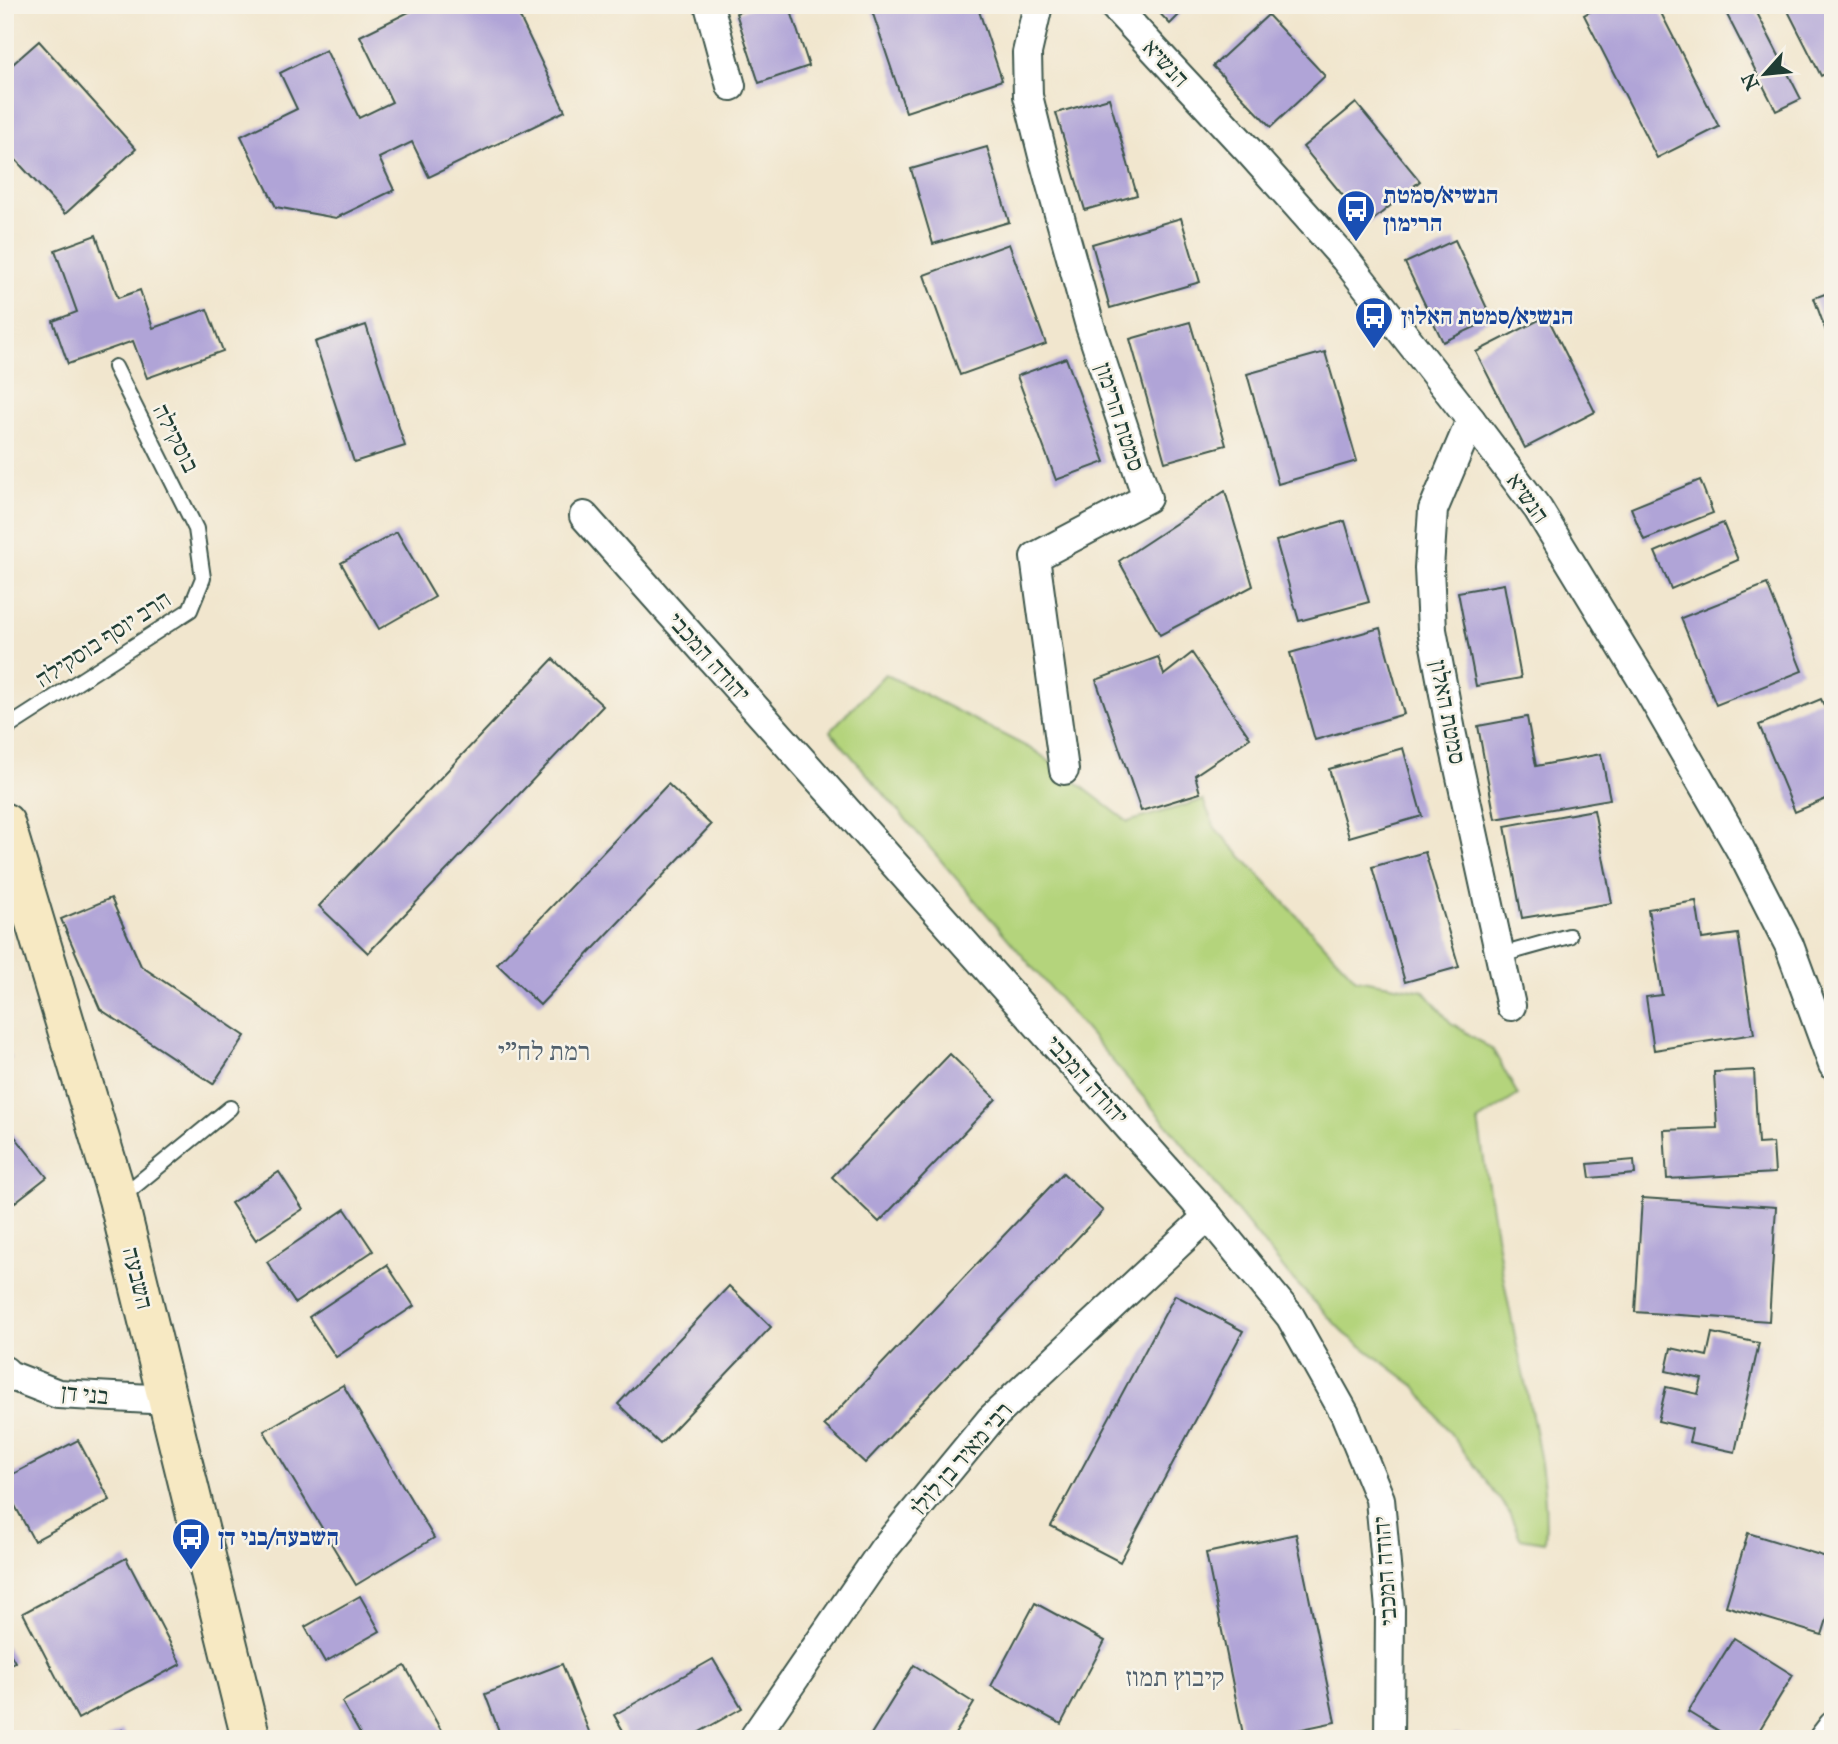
<svg xmlns="http://www.w3.org/2000/svg" width="1838" height="1744" font-family="'IM FELL Great Primer','Frank Ruhl Libre',serif">
  <style>
    .green { fill: #b4d47b; stroke: #6a8858; stroke-width: 2 }
    .building { fill: #b0a4d7 }
    .lines { fill: none; stroke-linecap: round; stroke-linejoin: round }
    .lane-casing { stroke: #3e564b; stroke-width: 18 }
    .street-casing { stroke: #3e564b; stroke-width: 32 }
    .secondary-casing { stroke: #3e564b; stroke-width: 42 }
    .lane { stroke: #fff; stroke-width: 14 }
    .street { stroke: #fff; stroke-width: 28 }
    .secondary { stroke: #f7e9c3; stroke-width: 38 }
    .labels { text-anchor: middle; stroke-width: 5; stroke-linejoin: round; paint-order: stroke }
    .street-label { font-size: 24px; fill: #1f3d34; stroke: #f7f3e8 }
    .transit-label { font-size: 24px; font-weight: bold; fill: #164399; stroke: #f7f3e8; text-anchor: start }
    .neighbourhood-label { font-size: 26px; fill: #52616d; stroke: #f7f3e8 }
  </style>
  <rect width="100%" height="100%" fill="#f7f3e8"/>
  <filter id="ink" filterUnits="userSpaceOnUse"><feTurbulence type="fractalNoise" baseFrequency=".0143" numOctaves="2"/><feDisplacementMap in="SourceGraphic" scale="14" xChannelSelector="R" yChannelSelector="G"/><feConvolveMatrix kernelMatrix="1 2 1 2 8 2 1 2 1" color-interpolation-filters="sRGB"/></filter>
  <filter id="wash" filterUnits="userSpaceOnUse"><feTurbulence type="fractalNoise" baseFrequency=".00686" numOctaves="4" result="noise"/><feDisplacementMap in="SourceGraphic" scale="28" xChannelSelector="R" yChannelSelector="G"/><feGaussianBlur stdDeviation="1.57" result="paint"/><feColorMatrix in="noise" values="0 0 0 0 0 0 0 0 0 0 0 0 0 0 0 0 0 1.4 0 .05"/><feComposite in="paint" operator="in"/></filter>
  <g filter="url(#wash)">
    <rect width="100%" height="100%" fill="#f1e6ce"/>
    <!-- green -->
    <path class="green" d="M885,674L1037,752L1128,822L1203,800L1215,828L1356,979L1424,991L1450,1022L1493,1050L1518,1095L1478,1121C1489,1191 1499,1262 1514,1331C1527,1398 1550,1474 1545,1542L1520,1538L1509,1512L1415,1386L1344,1333L1288,1274L1175,1134L830,731Z"/>
    <g id="blocks">
      <!-- building -->
      <g class="building">
        <path d="M423,5H514L565,111L429,177L412,142L379,158L394,190L336,218L276,207L241,136L297,109L280,73L326,50L359,118L392,102L360,36Z"/>
        <path d="M759,5H789L809,66L759,83L736,13Z"/>
        <path d="M870,5H977L1002,80L906,112Z"/>
        <path d="M1152,5H1189L1170,24Z"/>
        <path d="M1602,5H1657L1719,127L1657,158L1584,15Z"/>
        <path d="M1722,5H1753L1801,99L1776,111Z"/>
        <path d="M1785,5H1827L1829,9L1833,7V70L1821,76Z"/>
        <path d="M1268,15L1325,76L1271,127L1213,66Z"/>
        <path d="M39,41L136,149L65,214L5,148V71Z"/>
        <path d="M1109,98L1137,195L1085,210L1056,113Z"/>
        <path d="M1356,103L1420,181L1367,225L1303,147Z"/>
        <path d="M987,147L1009,222L933,244L911,169Z"/>
        <path d="M1181,218L1200,282L1110,308L1092,244Z"/>
        <path d="M96,235L118,298L140,290L153,328L207,309L223,351L147,378L133,341L68,364L53,321L77,312L55,250Z"/>
        <path d="M1455,240L1492,319L1443,342L1405,263Z"/>
        <path d="M1009,244L1046,344L960,375L924,275Z"/>
        <path d="M1833,291V348H1832L1814,298Z"/>
        <path d="M1547,316L1595,412L1525,448L1476,352Z"/>
        <path d="M1190,322L1226,445L1165,462L1130,339Z"/>
        <path d="M366,325L405,446L354,462L315,342Z"/>
        <path d="M1325,352L1357,461L1278,484L1247,374Z"/>
        <path d="M1066,358L1105,462L1056,480L1017,376Z"/>
        <path d="M1700,480L1713,513L1644,540L1631,508Z"/>
        <path d="M1225,491L1253,586L1160,635L1119,561Z"/>
        <path d="M1345,521L1369,602L1299,621L1276,541Z"/>
        <path d="M1723,523L1738,560L1671,589L1655,552Z"/>
        <path d="M397,532L435,597L379,629L341,563Z"/>
        <path d="M1504,584L1521,678L1476,686L1458,592Z"/>
        <path d="M1767,584L1802,671L1716,705L1681,618Z"/>
        <path d="M1380,628L1404,714L1315,740L1290,653Z"/>
        <path d="M1192,653L1250,738L1195,775L1200,793L1141,811L1096,680L1158,657L1164,675Z"/>
        <path d="M553,659L603,706L368,953L319,906Z"/>
        <path d="M1821,699L1833,725V796L1795,812L1759,725Z"/>
        <path d="M1527,717L1536,766L1601,754L1610,799L1495,819L1478,726Z"/>
        <path d="M1403,748L1422,816L1349,837L1329,769Z"/>
        <path d="M668,784L711,825L540,1005L497,964Z"/>
        <path d="M1594,810L1612,903L1522,918L1505,826Z"/>
        <path d="M1425,852L1459,967L1405,982L1372,867Z"/>
        <path d="M111,898L141,966L245,1036L213,1084L100,1009L61,919Z"/>
        <path d="M1696,901L1702,939L1738,934L1754,1034L1654,1050L1646,997L1662,995L1648,909Z"/>
        <path d="M5,1049L12,1058L5,1064Z"/>
        <path d="M950,1054L996,1099L879,1222L832,1177Z"/>
        <path d="M1754,1070L1758,1144L1773,1143L1775,1173L1667,1179L1664,1130L1717,1128L1714,1072Z"/>
        <path d="M5,1124L47,1177L5,1210Z"/>
        <path d="M1634,1160L1635,1174L1590,1178L1588,1164Z"/>
        <path d="M279,1172L303,1209L256,1240L231,1203Z"/>
        <path d="M1063,1173L1103,1211L865,1463L824,1425Z"/>
        <path d="M1642,1198L1776,1207L1769,1321L1635,1312Z"/>
        <path d="M345,1209L373,1251L295,1303L267,1262Z"/>
        <path d="M387,1265L414,1306L336,1357L309,1317Z"/>
        <path d="M729,1286L771,1327L660,1444L618,1404Z"/>
        <path d="M1175,1295L1243,1331L1120,1562L1051,1526Z"/>
        <path d="M1712,1333L1759,1343L1735,1452L1689,1442L1692,1429L1658,1421L1666,1387L1698,1394L1702,1379L1666,1371L1671,1348L1707,1356Z"/>
        <path d="M343,1385L434,1538L356,1585L264,1431Z"/>
        <path d="M78,1440L110,1500L34,1541L5,1487V1478Z"/>
        <path d="M1748,1533L1833,1559V1600L1822,1635L1726,1606Z"/>
        <path d="M1296,1534L1335,1722L1255,1739H1244L1206,1553Z"/>
        <path d="M126,1558L181,1664L78,1719L23,1613Z"/>
        <path d="M360,1596L380,1631L325,1662L305,1627Z"/>
        <path d="M1035,1603L1105,1641L1061,1724L991,1686Z"/>
        <path d="M1734,1638L1793,1675L1754,1739H1732L1688,1712Z"/>
        <path d="M5,1644L15,1662L5,1667Z"/>
        <path d="M713,1659L742,1708L687,1739H628L614,1715Z"/>
        <path d="M562,1664L592,1739H502L485,1694Z"/>
        <path d="M914,1665L974,1703L952,1739H868Z"/>
        <path d="M405,1666L446,1739H363L342,1702Z"/>
        <path d="M122,1730L127,1739H106Z"/>
        <path d="M1453,1734L1480,1737V1739H1452Z"/>
      </g>
    </g>
  </g>
  <g filter="url(#ink)">
    <use href="#blocks" fill-opacity="0" stroke="#3e564b" stroke-width="2"/>
    <g class="lines">
      <defs>
        <g id="lane">
          <path d="M5,729L190,610L203,578L196,529L115,367"/>
          <path d="M1501,955L1569,936"/>
          <path d="M120,1198L230,1108"/>
        </g>
        <g id="street">
          <path d="M709,5L731,86"/>
          <path d="M1038,5L1027,53L1028,96L1043,156L1090,326L1147,498L1035,557L1064,770"/>
          <path d="M1113,5L1248,150L1345,259L1471,420L1538,509L1650,693L1740,849L1789,945L1833,1065"/>
          <path d="M1471,420L1433,510L1429,568L1432,630L1451,731L1511,1006"/>
          <path d="M584,516L1208,1216L1290,1316L1345,1414L1380,1499L1390,1609L1389,1739"/>
          <path d="M5,1371L9,1375L58,1394L169,1400"/>
          <path d="M755,1736L883,1550L991,1419L1208,1216"/>
          <path d="M1823,1739L1833,1726"/>
        </g>
        <path id="secondary" d="M5,823L118,1199L251,1739"/>
      </defs>
      <!-- lane casing -->
      <use href="#lane" class="lane-casing"/>
      <!-- street casing -->
      <use href="#street" class="street-casing"/>
      <!-- secondary casing -->
      <use href="#secondary" class="secondary-casing"/>
      <!-- lane -->
      <use href="#lane" class="lane"/>
      <!-- street -->
      <use href="#street" class="street"/>
      <!-- secondary -->
      <use href="#secondary" class="secondary"/>
    </g>
  </g>
  <!-- icons -->
  <defs>
    <symbol id="bus-pin" viewBox="-11 -11 22 30"><path d="M0 17L-7.5 6A9.5 9.5 0 1 1 7.5 6Z" fill="#1a4fb4" stroke="#f7f3e8"/><path d="M-5-6H5V4H4V6H2V4H-2V6H-4V4H-5ZM-3.5-4V0h7V-4ZM-3.5 1.2v1.5H-2V1.2ZM2 1.2v1.5H3.5V1.2Z" fill="#fff"/></symbol>
  </defs>
  <g fill-rule="evenodd">
    <use href="#bus-pin" x="1334" y="187" width="44" height="60"/>
    <use href="#bus-pin" x="1352" y="294" width="44" height="60"/>
    <use href="#bus-pin" x="169" y="1515" width="44" height="60"/>
  </g>
  <g class="labels">
    <!-- street labels -->
    <g class="street-label">
      <text transform="translate(1166 63) rotate(47)" y="8">הנשיא</text>
      <text transform="translate(1120 417) rotate(72)" y="8">סמטת הרימון</text>
      <text transform="translate(176 438) rotate(63)" y="8">בוסקילה</text>
      <text transform="translate(1528 498) rotate(55)" y="8">הנשיא</text>
      <text transform="translate(103 639) rotate(-33)" y="8">הרב יוסף בוסקילה</text>
      <text transform="translate(709 657) rotate(48)" y="8">יהודה המכבי</text>
      <text transform="translate(1448 712) rotate(79)" y="8">סמטת האלון</text>
      <text transform="translate(1087 1080) rotate(48)" y="8">יהודה המכבי</text>
      <text transform="translate(138 1278) rotate(76)" y="8">השבעה</text>
      <text transform="translate(85 1394) rotate(6)" y="8">בני דן</text>
      <text transform="translate(961 1459) rotate(-49)" y="8">רבי מאיר בן לולו</text>
      <text transform="translate(1385 1571) rotate(-94)" y="8">יהודה המכבי</text>
    </g>
    <!-- transit labels -->
    <g class="transit-label">
      <text x="1383" y="203">הנשיא/סמטת<tspan x="1383" dy="28">הרימון</tspan></text>
      <text x="1401" y="324">הנשיא/סמטת האלון</text>
      <text x="218" y="1545">השבעה/בני דן</text>
    </g>
    <!-- neighbourhood labels -->
    <g class="neighbourhood-label">
      <text x="544" y="1060">רמת לח"י</text>
      <text x="1175" y="1686">קיבוץ תמוז</text>
    </g>
  </g>
  <!-- margin -->
  <rect width="1838" height="1744" fill="none" stroke="#f7f3e8" stroke-width="28"/>
  <!-- north arrow -->
  <g transform="translate(1765 74) rotate(243)" stroke="#f7f3e8" stroke-width="5" paint-order="stroke">
  <path d="M0-5L12 26L0 18L-12 26Z" fill="#1f3d34"/>
  <text y="-10" font-size="19" font-weight="bold" text-anchor="middle" fill="#1f3d34">N</text>
  </g>
</svg>
